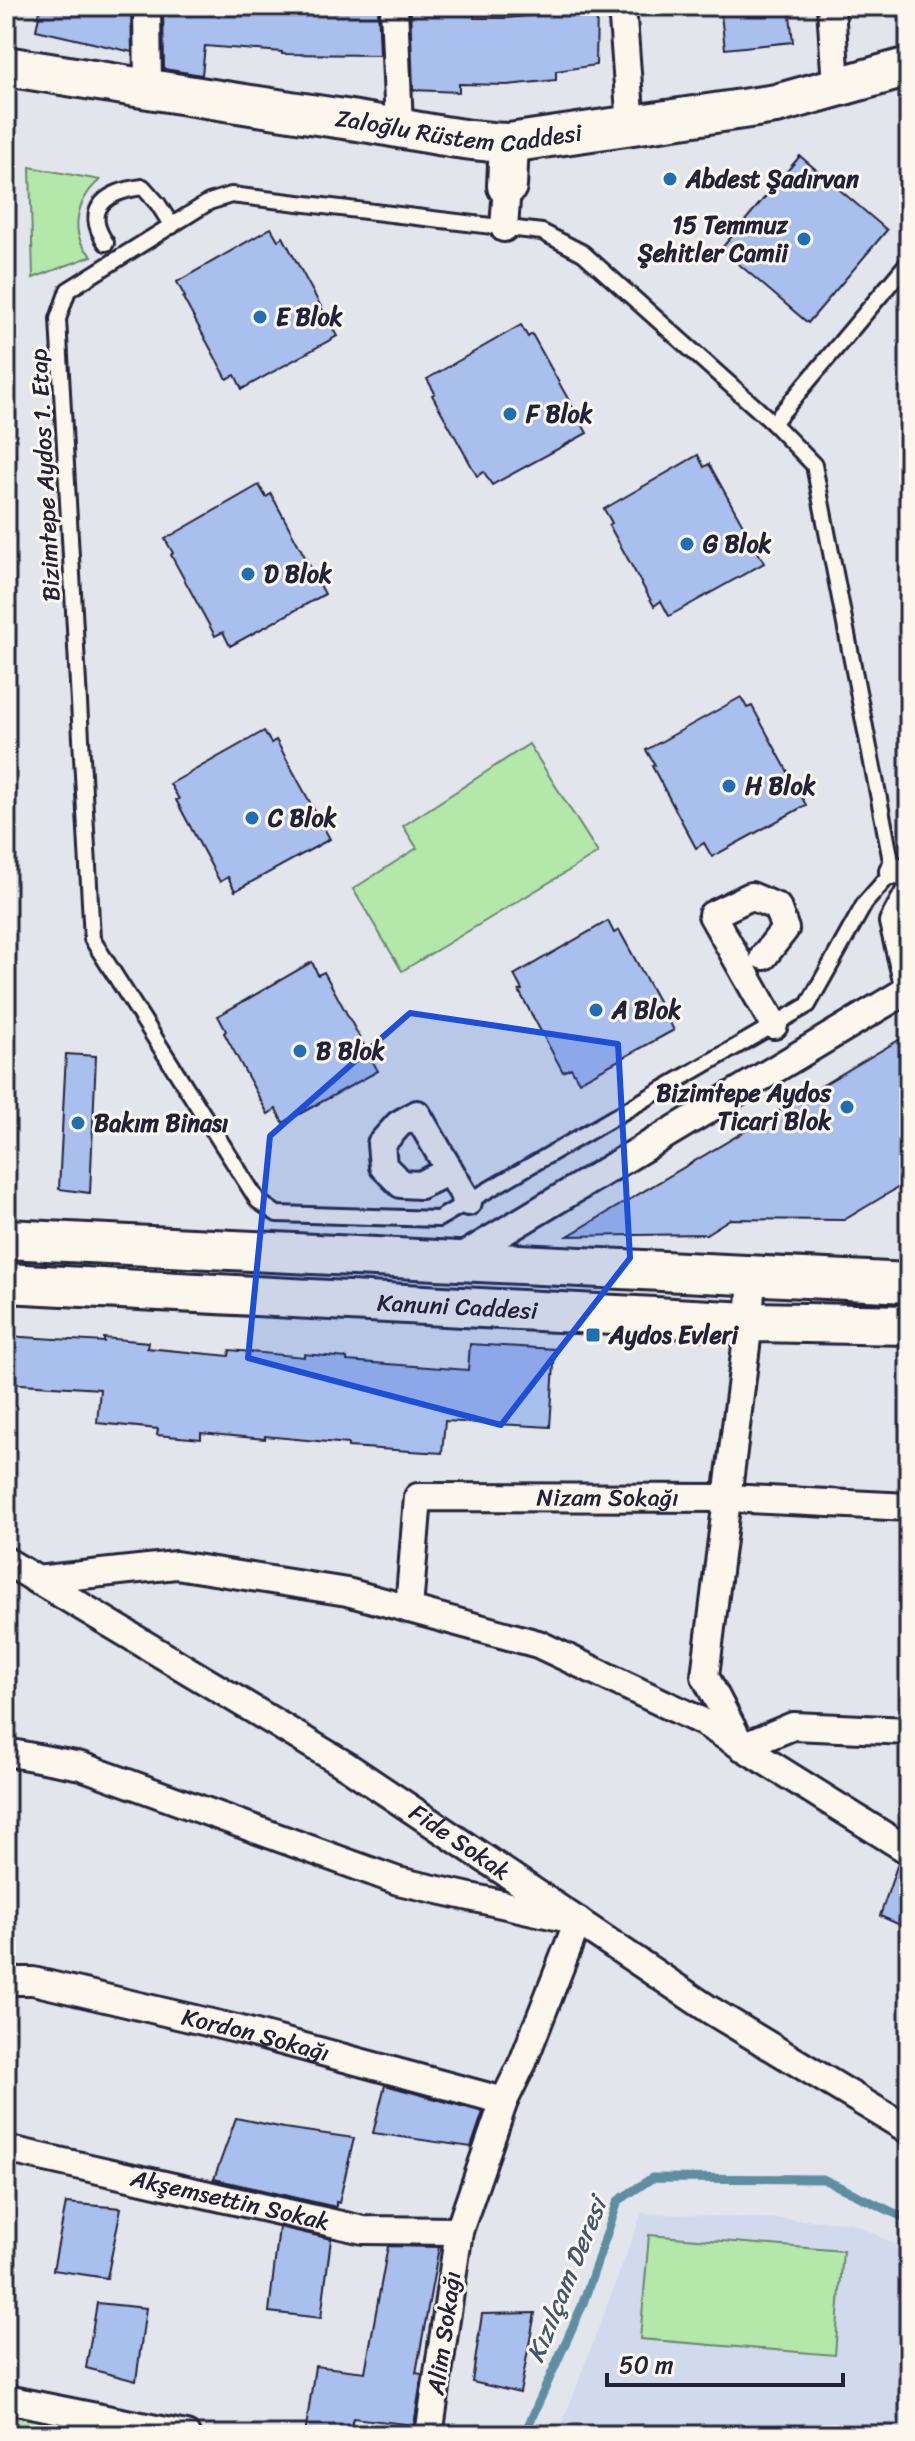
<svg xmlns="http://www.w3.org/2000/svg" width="915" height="2441" font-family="Sriracha,sans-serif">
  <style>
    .built { fill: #d1daec }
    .green { fill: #b3e8aa; stroke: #6a8572; stroke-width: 2 }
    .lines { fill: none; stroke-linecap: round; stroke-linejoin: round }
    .stream { stroke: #5f8da2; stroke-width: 9 }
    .building { fill: #a9bfed; stroke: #22223b; stroke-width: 2 }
    .lane-casing { stroke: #22223b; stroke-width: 20 }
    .street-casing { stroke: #22223b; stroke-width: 32 }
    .secondary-casing { stroke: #22223b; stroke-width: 44 }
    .lane { stroke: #fbf7ec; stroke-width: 14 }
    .street { stroke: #fbf7ec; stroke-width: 26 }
    .secondary { stroke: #fbf7ec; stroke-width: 38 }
    .marked { fill: #1d4ed8; fill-opacity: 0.2; stroke: #1d4ed8; stroke-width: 6; stroke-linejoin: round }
    .poi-dot { fill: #1f6fb2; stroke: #fbf7ec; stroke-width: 3 }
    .labels { text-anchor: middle; stroke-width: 6; stroke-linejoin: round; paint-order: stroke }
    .street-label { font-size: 24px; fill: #22223b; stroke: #fbf7ec }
    .poi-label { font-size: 24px; font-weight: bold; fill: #22223b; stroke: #fbf7ec; text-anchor: start }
    .water-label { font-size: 26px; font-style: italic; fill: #41576f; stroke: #fbf7ec }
  </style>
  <rect width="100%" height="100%" fill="#e2e6ec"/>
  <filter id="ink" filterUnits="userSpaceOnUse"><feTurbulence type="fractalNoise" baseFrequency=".0125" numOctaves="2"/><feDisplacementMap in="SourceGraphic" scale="16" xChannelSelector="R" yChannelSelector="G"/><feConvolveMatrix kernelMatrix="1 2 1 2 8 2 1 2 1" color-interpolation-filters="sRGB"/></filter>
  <g filter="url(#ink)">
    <!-- built -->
    <path class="built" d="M642,2213L851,2222L909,2251V2435H558Z"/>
    <!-- green -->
    <g class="green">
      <path d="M30,167L100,180C77,198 67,235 92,256L33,278Z"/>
      <path d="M529,744L598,853L402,971L353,889L417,848L403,826Z"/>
      <path d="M649,2235L843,2251L835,2355L640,2339Z"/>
      <path d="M6,2409L144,2435H6Z"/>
    </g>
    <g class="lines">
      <!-- stream -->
      <path class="stream" d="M524,2435L582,2306L618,2201L652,2178L823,2179L909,2220"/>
    </g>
    <!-- building -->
    <g class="building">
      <path d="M41,6H131L132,52L36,30Z"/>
      <path d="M163,6H378L380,55L282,54V52L205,46L202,75L164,69Z"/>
      <path d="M410,6H473L474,18H507L556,13L555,9L597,6L596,65L556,71V80L507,85L459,84V92L413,90Z"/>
      <path d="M720,6H789L793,42L725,49Z"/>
      <path d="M800,156L887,230L808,323L721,249Z"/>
      <path d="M271,228L278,240L283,237L337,336L242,389L235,375L227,379L183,298L185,297L177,282Z"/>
      <path d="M521,325L528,337L532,334L587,433L492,485L484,472L477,476L432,395L435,393L427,379Z"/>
      <path d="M698,455L704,467L709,464L764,563L669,616L661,601L654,606L609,525L612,523L604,509Z"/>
      <path d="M259,485L266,497L271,494L325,594L230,646L223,632L215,636L171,555L173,553L165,539Z"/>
      <path d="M741,697L747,708L752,706L806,805L712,857L704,843L696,848L652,766L655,765L646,750Z"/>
      <path d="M264,731L271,743L276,740L330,839L235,891L228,877L220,882L176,800L179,799L170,784Z"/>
      <path d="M608,921L614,933L619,930L674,1030L579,1082L571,1068L563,1072L519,991L522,990L514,975Z"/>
      <path d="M312,962L318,975L324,972L378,1071L283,1123L276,1109L268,1114L224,1033L226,1031L218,1016Z"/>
      <path d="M909,1034V1181L844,1220L730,1219L706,1234L568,1236Z"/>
      <path d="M66,1054L96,1056L90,1193L59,1189Z"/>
      <path d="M6,1336L104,1342V1338L148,1342L147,1348L229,1356L230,1350L304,1357V1354L347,1358V1361L468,1370L470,1344L555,1349L550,1427L445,1421L442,1453L348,1447V1444L265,1436V1439L201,1433V1439L157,1435L158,1429L97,1423L100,1389L6,1383Z"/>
      <path d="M898,1863L909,1867V1929L880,1916Z"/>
      <path d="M385,2085L483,2112L471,2147L373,2133Z"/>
      <path d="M236,2118L284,2128L354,2138L339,2203L336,2202V2207L214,2179Z"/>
      <path d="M66,2203L121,2208L107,2278L53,2270Z"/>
      <path d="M279,2227L331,2239L321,2318L269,2312Z"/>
      <path d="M388,2246L439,2247L416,2373L422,2374L414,2425L353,2418L349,2435H305L315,2366L365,2372Z"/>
      <path d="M97,2303L146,2308L136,2381L86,2368Z"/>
      <path d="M535,2313L520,2393L472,2382L482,2314Z"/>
    </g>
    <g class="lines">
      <defs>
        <g id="lane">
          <path d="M231,195L542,232L583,253L773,423L814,465L893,871L865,903L808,1005L438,1219L277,1214L258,1201L92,939L58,319L68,290L209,202Z"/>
          <path d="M106,243C81,207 109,191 143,187L158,204L172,226"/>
          <path d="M773,423L905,266L909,264"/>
        </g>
        <g id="street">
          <path d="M147,6L148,89"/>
          <path d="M394,6L399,127"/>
          <path d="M622,6L631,126"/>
          <path d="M831,6L836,87"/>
          <path d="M504,228L507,186"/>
          <path d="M893,871L909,872"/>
          <path d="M764,956L785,929L777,907L751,896L712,915L774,1025"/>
          <path d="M437,1177L420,1185L401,1184L383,1166L381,1144L399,1124L417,1114L468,1202"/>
          <path d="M455,1261L909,989L893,922L909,893"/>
          <path d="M752,1277L749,1322L705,1676L742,1747L793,1726L909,1731"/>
          <path id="s1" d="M6,1561L347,1766L710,2010L909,2130"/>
          <path d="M36,1580L176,1565L347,1592L538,1644L703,1722L909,1851"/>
          <path id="s2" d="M409,1609L418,1497L728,1498L909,1507"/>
          <path d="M6,1752L81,1766L398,1881L578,1921L523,2062L504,2101L459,2231L429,2435"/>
          <path id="s3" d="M6,1981H33L241,2030L504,2101"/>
          <path id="s4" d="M6,2149L363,2230L459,2231"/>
          <path d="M6,2399L186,2435"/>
        </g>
        <g id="secondary">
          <path id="s5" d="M6,66C123,85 240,104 357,121C408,129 458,141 509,143L776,104L909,67"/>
          <path d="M507,186L509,143"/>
          <path d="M6,1239L909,1283"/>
          <path id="s6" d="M6,1283L749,1322L909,1325"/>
        </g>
      </defs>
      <!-- lane casing -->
      <use href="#lane" class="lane-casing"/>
      <!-- street casing -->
      <use href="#street" class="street-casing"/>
      <!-- secondary casing -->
      <use href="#secondary" class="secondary-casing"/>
      <!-- lane -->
      <use href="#lane" class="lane"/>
      <!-- street -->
      <use href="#street" class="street"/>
      <!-- secondary -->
      <use href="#secondary" class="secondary"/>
    </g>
  </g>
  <!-- marked area -->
  <path class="marked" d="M410,1013L618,1044L630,1258L501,1425L248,1358L270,1136Z"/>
  <!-- markers -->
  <g class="poi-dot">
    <circle cx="670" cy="179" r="8"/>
    <circle cx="804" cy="239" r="8"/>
    <circle cx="260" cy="317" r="8"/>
    <circle cx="510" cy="414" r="8"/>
    <circle cx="687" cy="544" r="8"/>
    <circle cx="248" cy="574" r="8"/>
    <circle cx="729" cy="786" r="8"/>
    <circle cx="252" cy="818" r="8"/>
    <circle cx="596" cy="1010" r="8"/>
    <circle cx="300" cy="1051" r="8"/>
    <circle cx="847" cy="1107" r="8"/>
    <circle cx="78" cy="1123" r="8"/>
    <rect x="585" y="1327" width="16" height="16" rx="4"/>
  </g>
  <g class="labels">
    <!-- street labels -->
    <g class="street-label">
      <text dy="8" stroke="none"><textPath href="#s5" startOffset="458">Zaloğlu Rüstem Caddesi</textPath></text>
      <text transform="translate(45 475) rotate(-93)" y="8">Bizimtepe Aydos 1. Etap</text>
      <text dy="8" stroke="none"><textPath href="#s6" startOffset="452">Kanuni Caddesi</textPath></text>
      <text dy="8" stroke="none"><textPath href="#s2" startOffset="302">Nizam Sokağı</textPath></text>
      <text dy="8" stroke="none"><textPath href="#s1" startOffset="534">Fide Sokak</textPath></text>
      <text dy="8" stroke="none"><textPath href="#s3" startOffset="256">Kordon Sokağı</textPath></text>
      <text dy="8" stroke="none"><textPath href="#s4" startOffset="230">Akşemsettin Sokak</textPath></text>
      <text transform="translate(444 2333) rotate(-82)" y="8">Alim Sokağı</text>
    </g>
    <!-- poi labels -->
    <g class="poi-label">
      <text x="686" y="187">Abdest Şadırvan</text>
      <text x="788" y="233" text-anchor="end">15 Temmuz<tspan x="788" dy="28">Şehitler Camii</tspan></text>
      <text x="276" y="325">E Blok</text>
      <text x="526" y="422">F Blok</text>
      <text x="703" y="552">G Blok</text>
      <text x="264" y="582">D Blok</text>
      <text x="745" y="794">H Blok</text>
      <text x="268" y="826">C Blok</text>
      <text x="612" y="1018">A Blok</text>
      <text x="316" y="1059">B Blok</text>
      <text x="831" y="1101" text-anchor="end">Bizimtepe Aydos<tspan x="831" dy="28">Ticari Blok</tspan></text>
      <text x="94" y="1131">Bakım Binası</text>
      <text x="609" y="1343">Aydos Evleri</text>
    </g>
    <!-- water labels -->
    <g class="water-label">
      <text transform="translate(566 2280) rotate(-68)" y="9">Kızılçam Deresi</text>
    </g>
  </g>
  <!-- margin -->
  <rect width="915" height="2441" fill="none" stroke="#fbf7ec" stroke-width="32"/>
  <rect x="16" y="16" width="883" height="2409" fill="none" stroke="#22223b" stroke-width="3" filter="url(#ink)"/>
  <!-- scale -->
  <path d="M607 2373v12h236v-12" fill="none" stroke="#22223b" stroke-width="4"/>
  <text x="619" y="2373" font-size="24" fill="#22223b" stroke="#fbf7ec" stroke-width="6" paint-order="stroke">50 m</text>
</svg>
